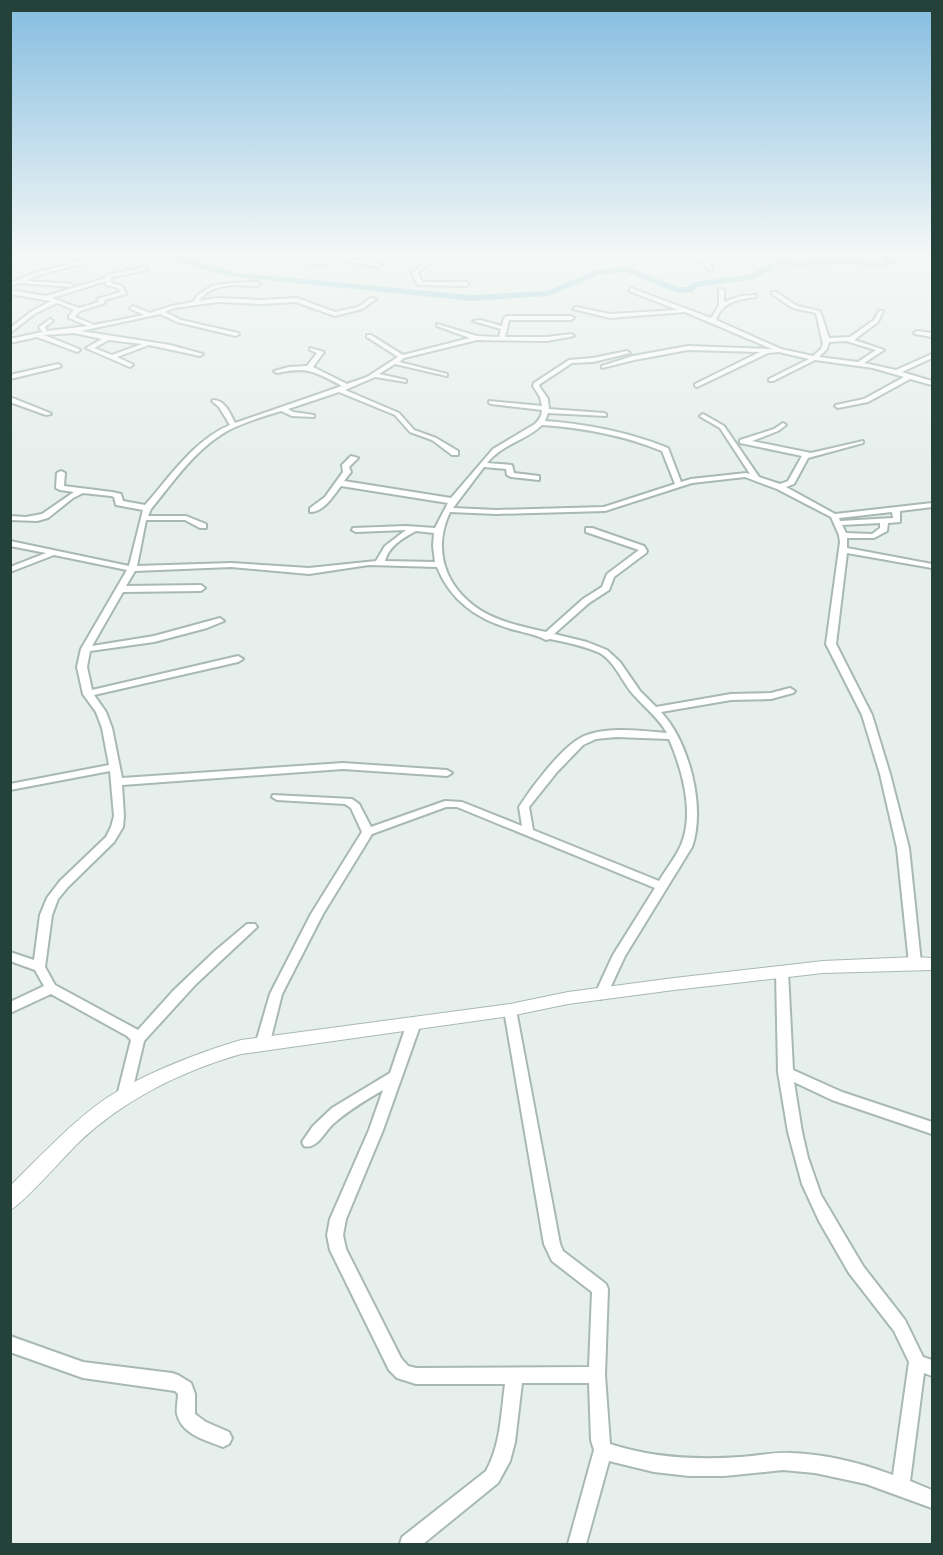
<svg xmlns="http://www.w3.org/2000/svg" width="943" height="1555" font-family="'Noto Sans',sans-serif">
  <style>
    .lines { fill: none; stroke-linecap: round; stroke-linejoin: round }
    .river { fill: #8ec9d4; fill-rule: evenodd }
    .minor-casing { stroke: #a8b8b2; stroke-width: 4 }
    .tertiary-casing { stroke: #a8b8b2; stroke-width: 2 }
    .minor { fill: #fff; fill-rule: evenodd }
    .tertiary { fill: #fff; fill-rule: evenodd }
  </style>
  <rect width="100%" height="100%" fill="#e6efeb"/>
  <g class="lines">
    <!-- river -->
    <path class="river" d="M156,253H170L237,273L471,295L547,291L594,271L627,267L678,287H687L694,282L749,275L781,259L797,262L846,260L883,263L887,261L878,253H887L897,262L883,267L846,264L797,266L782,264L754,279L697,287L692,292L677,293L626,272L599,275L548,296L471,301L237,277L214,273Z"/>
    <defs>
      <g id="minor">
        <path d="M62,253H68L64,258L78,262L93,258L96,260L38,275L25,281L71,284L73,287L19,283L10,286V283L34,273L72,264L58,259Z"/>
        <path d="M312,253H325L382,265L379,267L317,255L308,260L325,263V265L301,262V260Z"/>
        <path d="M432,253H437V255L511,253L435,258L418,273L422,282H466L469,284L466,286L418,285L412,273L432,256Z"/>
        <path d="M687,253C698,253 708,259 713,269L708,270L705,264Z"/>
        <path d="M145,267L147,270L111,277V283L122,286L126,294L104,300L105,303L80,311L75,317L94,325L144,315L131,309L130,308L133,306L150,313L171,306L193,302L198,295L212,286L231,283L257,282L260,284L257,286C237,285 211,282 199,301L218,298L261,300L297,298L335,312L358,307L371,298L376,299L362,309L335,316L296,302L261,304L218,302L174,308L165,312L181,320L238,333L239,334L236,336L177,322L160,314L81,331L170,345L203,354L200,356L149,345L117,357L132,364L133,365L130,367L86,348L102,339L74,333L44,335L79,349L80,350L77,352L37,337L10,343V339L42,332L39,327L50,319L53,321L45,327L47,331L88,326L69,318V316L74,310L57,303L36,313L10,333V328L32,311L51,301L10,294V290L46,296L106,278L107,275ZM106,281V285L118,288L121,292L97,299L99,302L79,308L52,298ZM109,340L142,344L112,355L94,348Z"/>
        <path d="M631,288L711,318L719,306V289L724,290V302L741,296L756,295V297C739,299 722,302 716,320L781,349L813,356L821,349L823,344L816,313L793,308L772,294V292H776L797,306L820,311L829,338L850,337L874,320L879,311H883L878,322L854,340L884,350L864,363L896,370L932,354V358L902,372L932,381V385L910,379L868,402L838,408L835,406L836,405L864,399L904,377L873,368L815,360L773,381H769V379L809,359L779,352L768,353L697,387L695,386V384L760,352L688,350L634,360L602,368V366L633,356L688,346L772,349L685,312L610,318L573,309L576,307L610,314L678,310L629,291ZM846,341L876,350L858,362L819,357L827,349L829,342Z"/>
        <path d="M507,316H571L574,318L571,320H509L505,337H547L571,334L574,336L547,341L477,340L404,358L399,362L447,374V376L395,364L379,374L406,380V382L375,377L345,390L399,413L414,430L436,438L458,451V455H452L432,440L410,432L395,415L339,392L288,409L293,412L314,415V417L292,416L281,411C264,416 245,422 229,430C196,448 174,481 151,509L148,516H186L206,524V528H200L185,520H146L137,566L231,563L309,568L376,561L385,546L406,530L356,532L352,530L353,528L406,526L435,528L448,503L341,486C333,496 324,512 310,512V508L325,497L343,472L342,465L351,456L358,458L349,467L351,472L344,481L451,498L493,449L535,424C539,420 542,416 542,410L491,404L489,403V401L542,406L540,397L533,386L534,383L569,360L593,358L627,351L630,353L593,362L572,363L540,384L539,386L548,399L549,409L604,413L606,414V416L548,413L545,421C588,424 628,432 668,448L681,482L691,479L746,473L750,474L720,428L701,417L700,416L703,414L724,426L759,477L780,484L788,481L802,456L740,443V440L774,429L783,423L786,425L778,431L752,441L811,453L863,441V443L808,458L794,484L786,487L835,514L932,503V507L900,511V522L888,523L887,531L874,538H847V548L932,564V568L847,553L836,644L872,715L890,774L909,848L921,963L919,966H911L909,963L897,848L880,774L862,715L826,644L840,542L839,535L831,517L777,489L745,477L692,483L605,511L496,514L450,512C432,550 445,587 480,610C499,622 524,627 546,632L583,599L602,587L607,574L639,550L586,532V528H592L644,546L647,551L646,553L614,577L609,590L589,603L554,634L587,642L607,650L620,662L640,691L656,707L731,694L771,693L790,688L795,691L793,693L771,699L731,700L661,712C689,742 706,807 692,847L625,956L606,997L601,999L596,997L595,994L613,955L655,888L457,807H446L372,834L323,914L282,994L270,1042L268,1046L263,1047L258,1046L256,1042L270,994L311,914L362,832L351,808L345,804L277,800L272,797L273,795L352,799L359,804L371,827L445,801L462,802L522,826L519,807C532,787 562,746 584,736C609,726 641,731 667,733C658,717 644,707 632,693C622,681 614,661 600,653C584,646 566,642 550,639L546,640C537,635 526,633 515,630C480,621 451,602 437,567L369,565L309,574L231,567L135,571L126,586L201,585L205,588L201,591L123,592L92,646L154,636L220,618L224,621L207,628L154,642L90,651L87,667L92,690L238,656L243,659L238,662L94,695L106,712L112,728L122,778L343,763L447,770L452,773L447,776L343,769L122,785L124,816L123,827L114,842L68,887L58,899L52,915L45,967L55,985L138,1030L173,991L215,951L247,924H255L257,927L196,984L144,1041L131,1096L129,1100L124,1101L119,1100L117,1096L131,1040L127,1036L51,994L10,1013V1002L44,986L35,970L10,961V952L34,960L40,915L47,898L60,881L106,837L111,827L114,816L110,771L10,790V784L109,765L102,728L96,712L83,694L77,667L81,649L127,570L54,555L10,572V567L46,553L10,546V541L129,566L143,510L116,505L114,497L111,496L83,493L73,498L48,518L37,521L10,520V516L26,517L42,514L74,492L60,490L56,488L57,473L61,471L65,473L64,486L112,492L121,494L123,501L145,505C170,477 194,440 230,425L219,407L212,401L213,400C225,400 230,413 235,423L342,386C315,372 308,366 277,373L274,371L289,367L307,366L317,353L310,350V348L324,352L313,367L347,384L367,377L398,357L367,337V335H371L403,355L470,338L437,326V324L477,336L499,337L501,329L473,321L480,320L502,326L504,318ZM542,425C584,428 623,435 662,451L675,484L604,507L496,510L453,508L484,467L506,469L507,475L511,477L539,480V476L514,473L512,465L487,463C502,444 525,441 542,425ZM892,512L893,518L840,521L839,518ZM880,523V528L872,534L846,533L842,525ZM416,531L434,533L433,546L435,562L385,561C389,546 403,538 416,531ZM616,737L669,739C682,769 695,813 681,845C676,857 666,869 659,881L533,830L529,807L557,772L583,745L596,739Z"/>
        <path d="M917,331L932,333V337L915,334L914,333Z"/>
        <path d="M58,364L61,366L60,367L10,379V375Z"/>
        <path d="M10,397L50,413L51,414L46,415L10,402Z"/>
        <path d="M782,967L786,969L788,972L793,1070L842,1092L932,1122V1134L832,1100L794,1082L802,1132L808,1158L821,1195L863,1266L905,1320L923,1357L932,1360V1376L924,1373L910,1481L932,1490V1508L866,1484L815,1473L783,1470L724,1476H689L654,1472L609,1461L586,1544H568L594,1450L591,1440L589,1383H522L515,1442L510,1461L498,1483L423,1544H400L402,1537L486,1471C501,1444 501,1413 505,1384H416L397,1378L389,1370L330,1250L327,1235L330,1219L369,1130L383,1090C366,1100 347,1111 332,1125C324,1133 316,1150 304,1146L302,1142L313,1126L332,1108L390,1073L407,1023L409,1020L414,1018L419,1020L421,1023L383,1130L346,1219L343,1235L346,1249L401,1358L408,1366L416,1368L589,1367L592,1292L552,1261L544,1244L504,1010L505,1007L510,1005L515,1007L516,1010L560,1244L563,1251L606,1284L608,1289L605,1375L610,1444C652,1458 696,1460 741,1457C757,1456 774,1452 791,1453C826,1454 861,1463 893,1475L909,1362L894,1331L849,1273L819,1221L802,1184L788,1132L778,1072L776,972L778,969Z"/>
        <path d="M10,1336L83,1362L172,1373L178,1375L191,1383L195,1394V1414L206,1422L229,1432L232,1438L229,1444L223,1447C206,1440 182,1435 177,1414C176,1407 178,1401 178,1394L175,1391L83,1378L10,1352Z"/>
      </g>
      <path id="tertiary" d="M915,957L932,958V970L823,973L674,990L568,1004L510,1016L241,1054C182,1071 123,1100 78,1143C66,1155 21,1206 10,1210L12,1184C43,1154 81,1112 118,1091C154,1070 201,1052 241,1040L510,1004L568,992L674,978L823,961Z"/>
    </defs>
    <!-- minor casing -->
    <use href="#minor" class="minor-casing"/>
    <!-- tertiary casing -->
    <use href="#tertiary" class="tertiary-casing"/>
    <!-- minor -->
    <use href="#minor" class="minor"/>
    <!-- tertiary -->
    <use href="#tertiary" class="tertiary"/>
  </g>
  <!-- sky -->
  <linearGradient id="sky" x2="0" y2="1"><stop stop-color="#84bce0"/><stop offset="0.54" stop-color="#f4f8f6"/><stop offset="1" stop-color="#f4f8f6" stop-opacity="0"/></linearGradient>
  <rect width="943" height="471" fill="url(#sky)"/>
  <!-- border -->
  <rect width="943" height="1555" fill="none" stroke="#24423a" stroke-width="24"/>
</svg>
